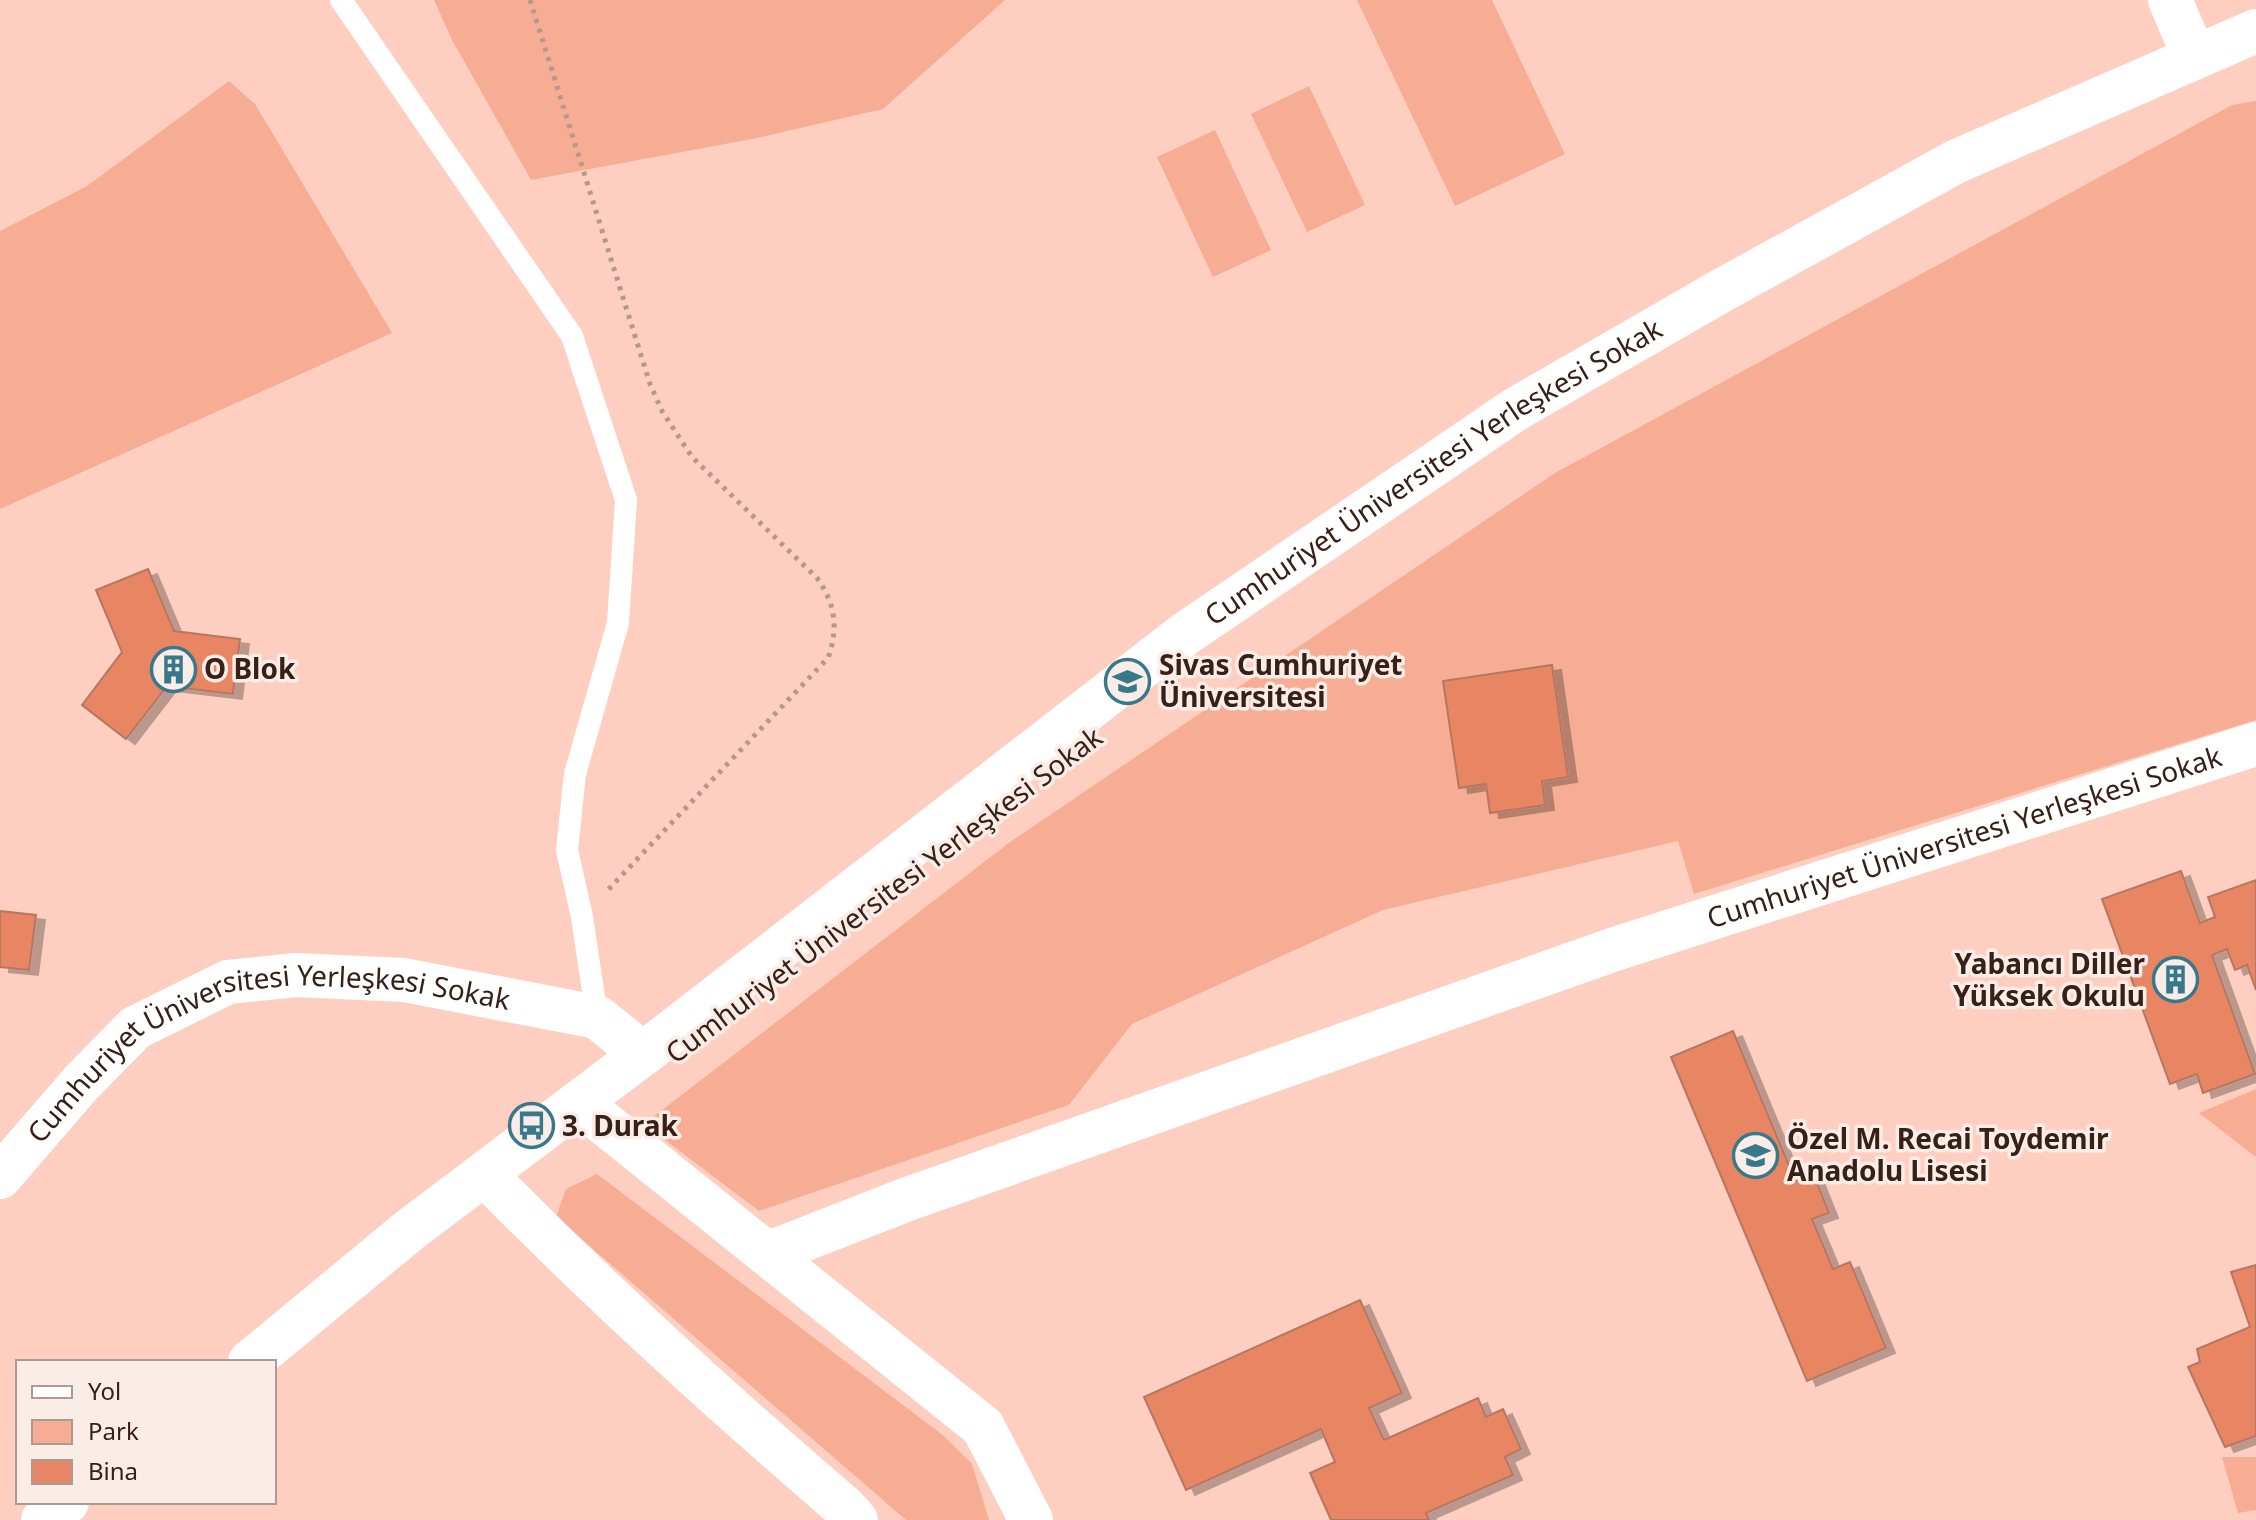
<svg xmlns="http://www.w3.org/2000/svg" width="2256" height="1520" font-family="'Noto Sans',sans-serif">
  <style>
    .built { fill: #fecfc0; fill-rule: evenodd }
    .green { fill: #f7ad94 }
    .building { fill: #e88564; stroke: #b57762; stroke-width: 2; filter: url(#shadow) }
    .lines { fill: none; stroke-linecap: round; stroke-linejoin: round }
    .path { stroke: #b3988e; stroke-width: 5; stroke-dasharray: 4 6; stroke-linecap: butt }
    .service { stroke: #fff; stroke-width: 22 }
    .minor { stroke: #fff; stroke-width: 44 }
    .labels { text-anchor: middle; stroke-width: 7; stroke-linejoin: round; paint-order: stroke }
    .street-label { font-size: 28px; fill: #392017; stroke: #faece7 }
    .poi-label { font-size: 28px; font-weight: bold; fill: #392017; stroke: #faece7; text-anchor: start }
  </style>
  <defs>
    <filter id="shadow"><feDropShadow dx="9" dy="5" stdDeviation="0" flood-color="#0004"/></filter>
  </defs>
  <rect width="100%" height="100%" fill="#f7dbd1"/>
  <!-- built -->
  <path class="built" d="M0,0H2256V1520H0ZM18,1362H274V1502H18Z"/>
  <!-- green -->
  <g class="green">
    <path d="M434,0H1005L883,109L752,139L531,180L452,40Z"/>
    <path d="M1357,0H1492L1565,154L1455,206Z"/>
    <path d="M229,81L255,104L392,333L0,509V231L87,186Z"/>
    <path d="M1309,86L1365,205L1307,232L1251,114Z"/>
    <path d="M2256,101V720L1694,894L1678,841L1383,910L1132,1024L1069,1105L759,1211L644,1124L1010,842L1555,473L2232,105Z"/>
    <path d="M1215,130L1271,250L1213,277L1157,157Z"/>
    <path d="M2256,1089V1157L2199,1113Z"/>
    <path d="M597,1174L944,1436L972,1464L989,1520H906L556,1217L566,1189Z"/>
    <path d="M2222,1457H2256V1510L2238,1513Z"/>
  </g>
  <!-- building -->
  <g class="building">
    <path d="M148,569L174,631L240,639L233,694L167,686L126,739L82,705L122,652L96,590Z"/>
    <path d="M1552,665L1568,777L1542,781L1545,805L1490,813L1486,784L1459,788L1443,681Z"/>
    <path d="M2181,871L2200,923L2215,917L2208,897L2256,880V990L2247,965L2235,970L2227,949L2212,955L2255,1074L2203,1093L2197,1074L2170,1084L2102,899Z"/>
    <path d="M0,911L36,915L29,970L0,967Z"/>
    <path d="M1733,1031L1795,1180L1813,1173L1829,1213L1812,1219L1833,1269L1850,1262L1886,1348L1807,1381L1671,1057Z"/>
    <path d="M2256,1265V1436L2225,1447L2188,1367L2200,1362L2197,1349L2250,1327L2231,1272Z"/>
    <path d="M1360,1300L1402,1393L1369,1408L1384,1440L1478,1398L1486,1417L1503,1409L1521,1449L1505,1457L1513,1475L1426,1513L1429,1520H1331L1310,1473L1335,1462L1321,1429L1186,1490L1144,1397Z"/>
  </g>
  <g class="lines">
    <!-- path -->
    <path class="path" d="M530,0L650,384L662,411L692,457L817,578C835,603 839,628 828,658L605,893"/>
    <!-- service -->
    <path class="service" d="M341,0L572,336L626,500L618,623L575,774L567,850L582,917L597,1017"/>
    <!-- minor -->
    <g class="minor">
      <path d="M2170,0L2194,56"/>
      <path d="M594,1115L983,1427L1031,1520"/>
      <path id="s1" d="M0,1177L81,1083L135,1028L228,982L296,975L404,980L597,1017L643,1054"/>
      <path d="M498,1188C609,1300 725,1405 845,1508L856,1520"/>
      <path id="s2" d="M767,1254L905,1200L1615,949L2256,744"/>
      <path id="s3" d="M250,1362L411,1229L643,1054L1185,634L1516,409L1719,292L1955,162L2256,31"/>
      <path d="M43,1520L67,1502"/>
    </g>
  </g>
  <!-- icons -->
  <defs>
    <symbol id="building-ring" viewBox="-11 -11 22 22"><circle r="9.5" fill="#faece7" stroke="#37788b" stroke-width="1.5"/><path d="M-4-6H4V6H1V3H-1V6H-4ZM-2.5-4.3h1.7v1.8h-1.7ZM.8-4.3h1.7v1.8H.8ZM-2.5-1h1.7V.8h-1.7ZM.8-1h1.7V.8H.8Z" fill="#37788b"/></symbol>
    <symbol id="university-ring" viewBox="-11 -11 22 22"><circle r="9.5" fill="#faece7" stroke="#37788b" stroke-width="1.5"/><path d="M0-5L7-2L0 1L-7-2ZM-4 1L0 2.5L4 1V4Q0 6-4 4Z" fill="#37788b"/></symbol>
    <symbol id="bus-ring" viewBox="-11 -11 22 22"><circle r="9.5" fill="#faece7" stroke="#37788b" stroke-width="1.5"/><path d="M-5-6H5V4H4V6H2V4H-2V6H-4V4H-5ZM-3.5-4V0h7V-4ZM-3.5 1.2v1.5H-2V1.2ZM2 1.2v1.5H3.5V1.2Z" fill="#37788b"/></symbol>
    <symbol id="school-ring" viewBox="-11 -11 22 22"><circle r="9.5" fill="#faece7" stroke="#37788b" stroke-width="1.5"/><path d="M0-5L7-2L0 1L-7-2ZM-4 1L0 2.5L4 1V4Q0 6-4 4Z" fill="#37788b"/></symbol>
  </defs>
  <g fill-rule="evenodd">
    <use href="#building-ring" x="148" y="644" width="51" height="51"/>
    <use href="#university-ring" x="1102" y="656" width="51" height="51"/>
    <use href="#building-ring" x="2150" y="954" width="51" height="51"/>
    <use href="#bus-ring" x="506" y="1100" width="51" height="51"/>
    <use href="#school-ring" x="1730" y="1130" width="51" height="51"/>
  </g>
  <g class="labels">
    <!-- street labels -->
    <g class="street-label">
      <text dy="10" stroke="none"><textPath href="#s3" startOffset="1482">Cumhuriyet Üniversitesi Yerleşkesi Sokak</textPath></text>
      <text dy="10" stroke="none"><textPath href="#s2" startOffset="1268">Cumhuriyet Üniversitesi Yerleşkesi Sokak</textPath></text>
      <text transform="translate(884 895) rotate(-37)" y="10">Cumhuriyet Üniversitesi Yerleşkesi Sokak</text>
      <text dy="10" stroke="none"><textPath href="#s1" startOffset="320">Cumhuriyet Üniversitesi Yerleşkesi Sokak</textPath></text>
    </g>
    <!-- poi labels -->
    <g class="poi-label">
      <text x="1159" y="675">Sivas Cumhuriyet<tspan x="1159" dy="32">Üniversitesi</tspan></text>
      <text x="204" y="679">O Blok</text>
      <text x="2145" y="974" text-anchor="end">Yabancı Diller<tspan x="2145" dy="32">Yüksek Okulu</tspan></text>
      <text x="562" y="1136">3. Durak</text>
      <text x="1787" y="1149">Özel M. Recai Toydemir<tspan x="1787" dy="32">Anadolu Lisesi</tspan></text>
    </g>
  </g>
  <!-- legend -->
  <rect x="16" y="1360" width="260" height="144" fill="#faece7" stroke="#ad9a94" stroke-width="2"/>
  <rect x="32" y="1386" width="40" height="12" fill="#ffffff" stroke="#ad9a94" stroke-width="2"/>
  <text x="88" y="1400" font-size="24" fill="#392017">Yol</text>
  <rect x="32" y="1420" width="40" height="24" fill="#f7ad94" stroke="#ad9a94" stroke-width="2"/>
  <text x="88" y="1440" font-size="24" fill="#392017">Park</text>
  <rect x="32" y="1460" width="40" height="24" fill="#e88564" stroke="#ad9a94" stroke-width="2"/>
  <text x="88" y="1480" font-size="24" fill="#392017">Bina</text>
</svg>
